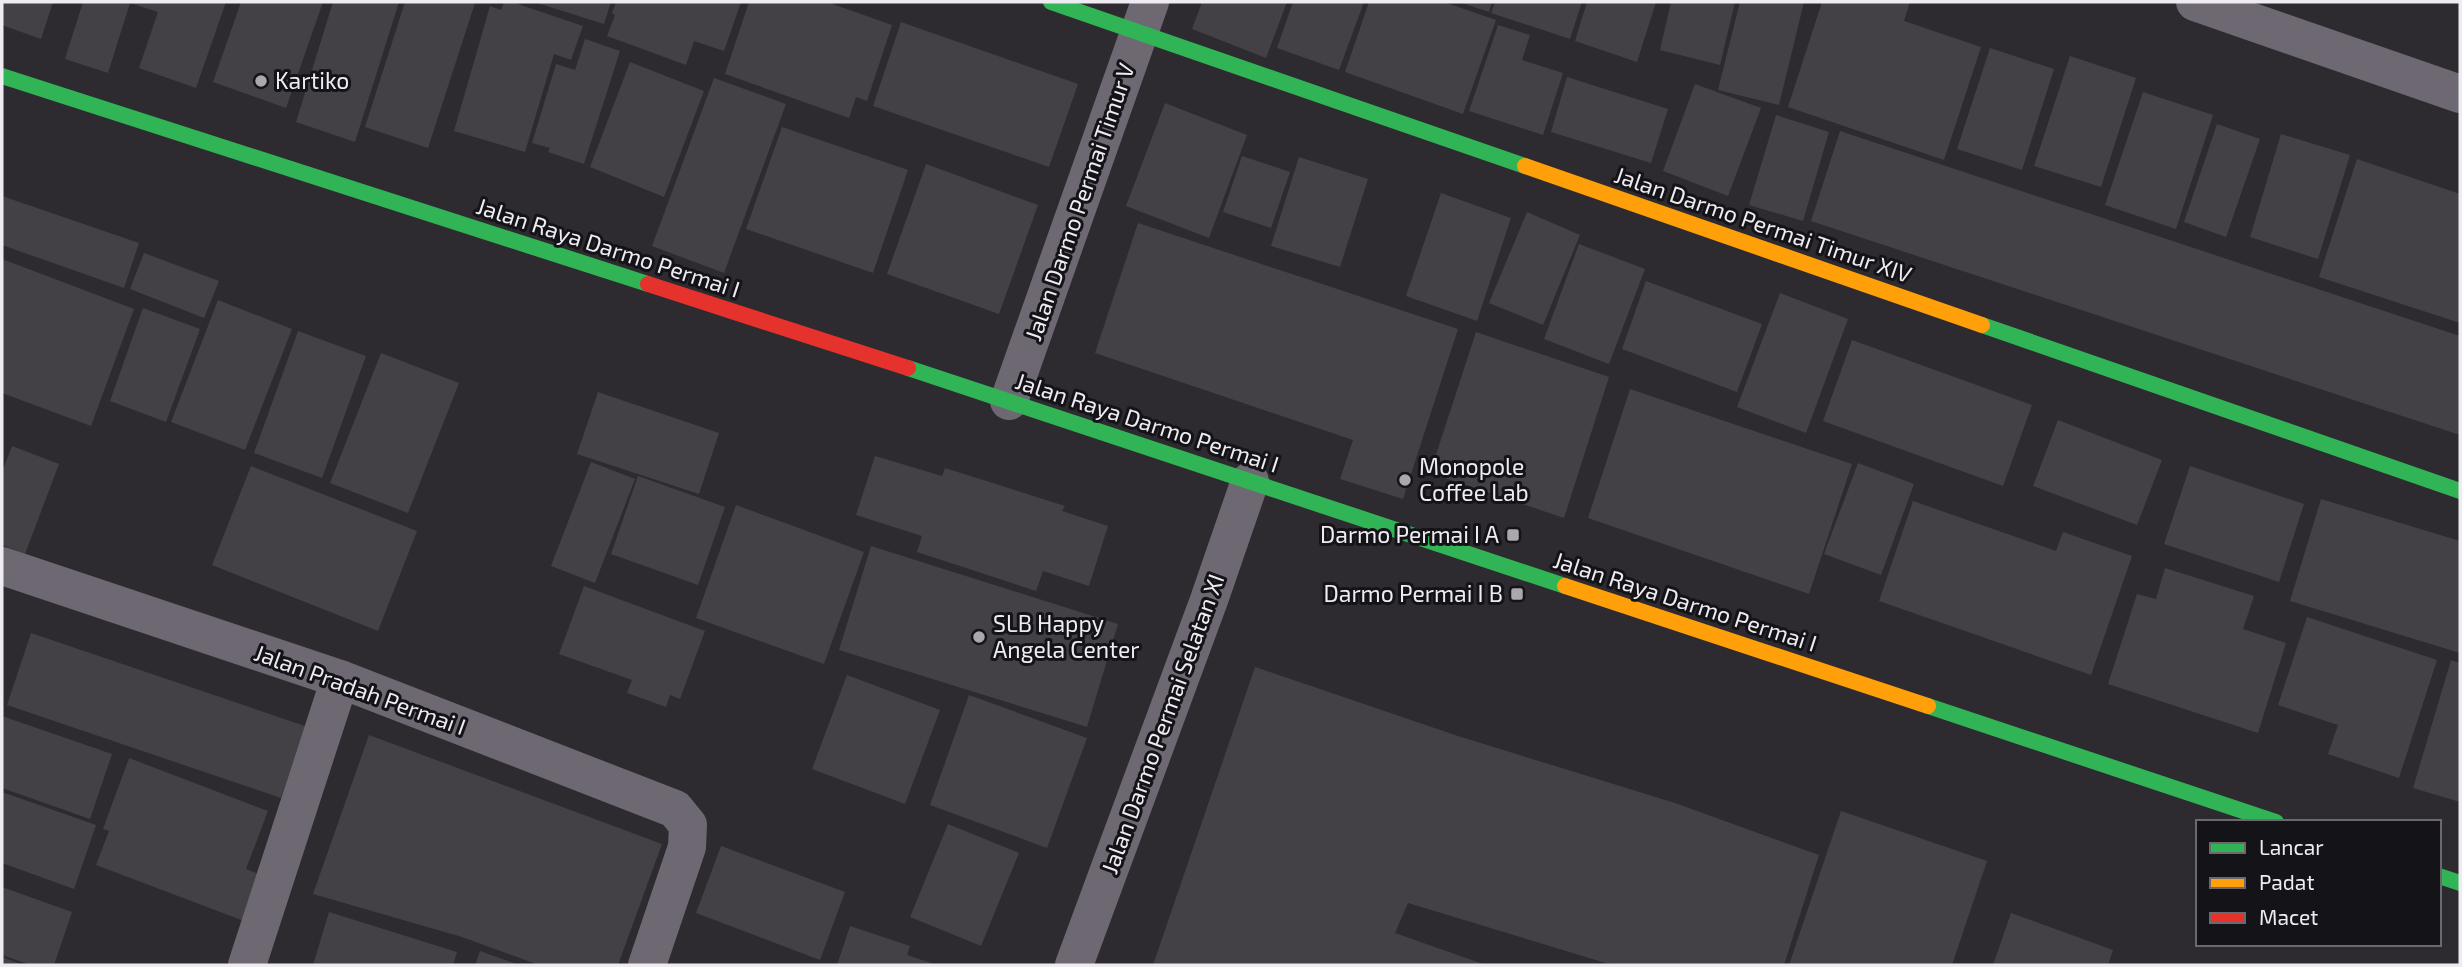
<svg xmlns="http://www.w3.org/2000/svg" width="2462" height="967" font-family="'Exo 2',sans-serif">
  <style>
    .building { fill: #434145 }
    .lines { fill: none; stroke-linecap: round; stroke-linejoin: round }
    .street { stroke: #6d6872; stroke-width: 38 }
    .fast { stroke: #30b455; stroke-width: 16 }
    .slow { stroke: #ff9f0a; stroke-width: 16 }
    .jam { stroke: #e5322d; stroke-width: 16 }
    .poi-dot { fill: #aaa8ae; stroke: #141317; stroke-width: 2.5 }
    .labels { text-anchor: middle; stroke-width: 6; stroke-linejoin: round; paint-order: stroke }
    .poi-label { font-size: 23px; fill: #eeebf2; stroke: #141317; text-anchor: start }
    .street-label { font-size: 23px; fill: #eeebf2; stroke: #141317 }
  </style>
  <rect width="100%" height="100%" fill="#2d2b30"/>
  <!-- building -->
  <g class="building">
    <path d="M2,2H53L41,39L2,25Z"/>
    <path d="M83,2H226L196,88L139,68L158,12L130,3L108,73L65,59Z"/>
    <path d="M241,2H323L286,108L213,82Z"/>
    <path d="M333,2H399L355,142L296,122Z"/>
    <path d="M405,2L475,3L428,148L365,127Z"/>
    <path d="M504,2H512L583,26L571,60L554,54L525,152L454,131L490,6L501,10Z"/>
    <path d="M534,2H611L604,24Z"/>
    <path d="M616,2H741L724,51L694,41L686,65L607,36L615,15L612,13Z"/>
    <path d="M749,2H827L892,25L867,101L856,97L849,118L725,74Z"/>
    <path d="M1202,2H1287L1266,58L1192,29Z"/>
    <path d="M1293,2H1364L1339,70L1277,48Z"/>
    <path d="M1369,2H1444L1496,20L1463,114L1345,72Z"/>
    <path d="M1459,2H1492L1489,12Z"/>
    <path d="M1495,2H1582L1570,39L1491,13Z"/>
    <path d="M1587,2H1656L1637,62L1575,41Z"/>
    <path d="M1671,2H1735L1720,65L1660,50Z"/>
    <path d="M1740,2H1804L1779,105L1718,90Z"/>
    <path d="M1822,2H1910L1904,21L1981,47L1944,160L1788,107Z"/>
    <path d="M901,22L1078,84L1049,167L873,106Z"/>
    <path d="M1498,25L1530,35L1522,60L1563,73L1543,135L1469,111Z"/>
    <path d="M585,39L620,51L584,164L548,152L550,148L532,143L556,64L575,70Z"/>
    <path d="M1990,48L2054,69L2022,170L1957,149Z"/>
    <path d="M2070,56L2136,78L2101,187L2034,166Z"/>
    <path d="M630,62L704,91L664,197L590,167Z"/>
    <path d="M1567,77L1668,109L1651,163L1551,132Z"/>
    <path d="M714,78L786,104L724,273L652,246Z"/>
    <path d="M1695,84L1761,108L1728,196L1663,171Z"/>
    <path d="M2143,92L2213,115L2176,229L2105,205Z"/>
    <path d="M1165,103L1247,135L1209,238L1126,206Z"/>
    <path d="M1776,115L1829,132L1803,221L1749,205Z"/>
    <path d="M2217,124L2260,139L2226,237L2184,222Z"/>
    <path d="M782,127L908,170L873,273L746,229Z"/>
    <path d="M1840,131L2460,336V435L1811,221Z"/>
    <path d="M2281,134L2350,155L2318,259L2250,237Z"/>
    <path d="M1242,156L1290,172L1271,228L1223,212Z"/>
    <path d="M1299,157L1368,179L1340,267L1271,246Z"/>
    <path d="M2357,159L2460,194V323L2319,277Z"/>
    <path d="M926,164L1038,205L999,314L887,274Z"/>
    <path d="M1441,193L1511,218L1477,321L1406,296Z"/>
    <path d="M2,196L139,243L124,288L2,245Z"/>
    <path d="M1527,212L1580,235L1543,325L1489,303Z"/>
    <path d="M1138,223L1458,329L1403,499L1340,479L1353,440L1095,353Z"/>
    <path d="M1579,244L1645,269L1609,364L1544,339Z"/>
    <path d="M144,253L219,281L204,318L130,289Z"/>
    <path d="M2,259L134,309L91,426L2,393Z"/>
    <path d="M1646,281L1762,324L1737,392L1622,349Z"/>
    <path d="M1780,293L1848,319L1806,433L1737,407Z"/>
    <path d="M218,300L292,329L245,450L171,422Z"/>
    <path d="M143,308L200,329L166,422L110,401Z"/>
    <path d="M298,331L366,356L322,478L254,453Z"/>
    <path d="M1476,332L1609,377L1564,518L1430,473Z"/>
    <path d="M1852,340L2032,405L2003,486L1823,421Z"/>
    <path d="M381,353L459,383L408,513L330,483Z"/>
    <path d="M1630,389L1852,464L1809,594L1588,518Z"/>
    <path d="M598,392L719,433L699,494L577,454Z"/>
    <path d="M2058,420L2162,460L2137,525L2033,486Z"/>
    <path d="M12,446L59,464L25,554L2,545V472Z"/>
    <path d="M875,456L942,476L945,468L1065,506L1062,511L1108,526L1089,586L1043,571L1036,591L917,552L922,536L856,515Z"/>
    <path d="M591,462L635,479L595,583L551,566Z"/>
    <path d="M1858,463L1914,484L1881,575L1824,554Z"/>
    <path d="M251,466L417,531L378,631L212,565Z"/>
    <path d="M2190,466L2304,504L2279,582L2164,544Z"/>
    <path d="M638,476L725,507L698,585L611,554Z"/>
    <path d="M2321,499L2460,541V653L2290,601Z"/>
    <path d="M1913,501L2056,551L2063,532L2132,556L2091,675L1879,601Z"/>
    <path d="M736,505L864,552L824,664L696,618Z"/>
    <path d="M871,546L1118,624L1087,727L839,650Z"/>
    <path d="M2165,568L2254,596L2243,629L2286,643L2258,733L2108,684L2137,594L2156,599Z"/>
    <path d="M584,586L705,631L680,699L670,695L666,707L627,693L632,680L559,654Z"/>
    <path d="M2307,617L2437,660L2399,778L2328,754L2338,725L2278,705Z"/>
    <path d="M31,633L305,726L281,798L7,705Z"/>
    <path d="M2451,660L2460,663V802L2413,788Z"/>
    <path d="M1255,667L1458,736L1675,803L1819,855L1784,965H1612L1408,903L1395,933L1486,965H1153Z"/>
    <path d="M847,675L940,710L905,804L812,769Z"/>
    <path d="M969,695L1087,738L1047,848L930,805Z"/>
    <path d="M2,716L112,754L90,819L2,788Z"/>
    <path d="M369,735L662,844L618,965H539L462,937L313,894Z"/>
    <path d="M129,758L268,811L246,869L261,875L244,921L96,865L109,831L103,829Z"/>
    <path d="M2,792L96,825L74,889L2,863Z"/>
    <path d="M1841,811L1987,861L1952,965H1789Z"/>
    <path d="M948,824L1019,853L981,946L910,917Z"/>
    <path d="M721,846L845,892L820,960L696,913Z"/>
    <path d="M2,887L72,912L54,965H31L2,955Z"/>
    <path d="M329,912L457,952L453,965H313Z"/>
    <path d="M2011,913L2113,950L2108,965H1993Z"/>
    <path d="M850,926L910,946L907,955L937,965H837Z"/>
    <path d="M480,951L519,965H475Z"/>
    <path d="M2,957L23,965H2Z"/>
  </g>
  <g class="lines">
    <!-- street -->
    <g class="street">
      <path d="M2195,2L2460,94"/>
      <path d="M1009,401L1150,2"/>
      <path d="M2,566L340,679L675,809L688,825L687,847L647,965"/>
      <path d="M247,965L340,679"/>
      <path d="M1074,965L1209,600L1250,481"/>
    </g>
    <!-- fast -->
    <g class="fast">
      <path d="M1051,2L1525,166"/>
      <path d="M2,76L648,284"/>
      <path d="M1982,325L2460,491"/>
      <path d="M908,368L1565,586"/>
      <path d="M1928,706L2276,822"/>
      <path d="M2439,876L2460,883"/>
    </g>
    <!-- slow -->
    <g class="slow">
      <path d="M1525,166L1982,325"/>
      <path d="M1565,586L1928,706"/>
    </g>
    <!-- jam -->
    <path class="jam" d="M648,284L908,368"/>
  </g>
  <!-- markers -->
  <g class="poi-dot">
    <circle cx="261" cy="81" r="7"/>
    <circle cx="1405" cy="480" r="7"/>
    <rect x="1506" y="528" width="14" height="14" rx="3.5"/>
    <rect x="1510" y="587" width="14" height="14" rx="3.5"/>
    <circle cx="979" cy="637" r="7"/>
  </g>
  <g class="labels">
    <!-- poi labels -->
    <g class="poi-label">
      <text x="275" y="89">Kartiko</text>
      <text x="1419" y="475">Monopole<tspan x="1419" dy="26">Coffee Lab</tspan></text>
      <text x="1499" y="543" text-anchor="end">Darmo Permai I A</text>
      <text x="1503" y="602" text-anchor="end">Darmo Permai I B</text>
      <text x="993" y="632">SLB Happy<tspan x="993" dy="26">Angela Center</tspan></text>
    </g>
    <!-- street labels -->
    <g class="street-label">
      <text transform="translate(1080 202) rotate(-71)" y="8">Jalan Darmo Permai Timur V</text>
      <text transform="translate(1763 225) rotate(19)" y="8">Jalan Darmo Permai Timur XIV</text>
      <text transform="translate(608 248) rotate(18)" y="8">Jalan Raya Darmo Permai I</text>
      <text transform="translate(1147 423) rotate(18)" y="8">Jalan Raya Darmo Permai I</text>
      <text transform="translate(1685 602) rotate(18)" y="8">Jalan Raya Darmo Permai I</text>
      <text transform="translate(360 690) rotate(20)" y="8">Jalan Pradah Permai I</text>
      <text transform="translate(1163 724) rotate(-70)" y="8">Jalan Darmo Permai Selatan XI</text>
    </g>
  </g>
  <!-- border -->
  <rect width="2462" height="967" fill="none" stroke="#eeebf2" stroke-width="7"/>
  <!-- legend -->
  <rect x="2196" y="820" width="245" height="126" fill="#141317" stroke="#6b696f" stroke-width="2"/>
  <rect x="2210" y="843" width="35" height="10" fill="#30b455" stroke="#6b696f" stroke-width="2"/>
  <text x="2259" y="855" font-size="21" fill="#eeebf2">Lancar</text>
  <rect x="2210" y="878" width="35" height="10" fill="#ff9f0a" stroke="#6b696f" stroke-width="2"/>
  <text x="2259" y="890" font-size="21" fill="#eeebf2">Padat</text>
  <rect x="2210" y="913" width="35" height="10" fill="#e5322d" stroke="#6b696f" stroke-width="2"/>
  <text x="2259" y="925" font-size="21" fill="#eeebf2">Macet</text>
</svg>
